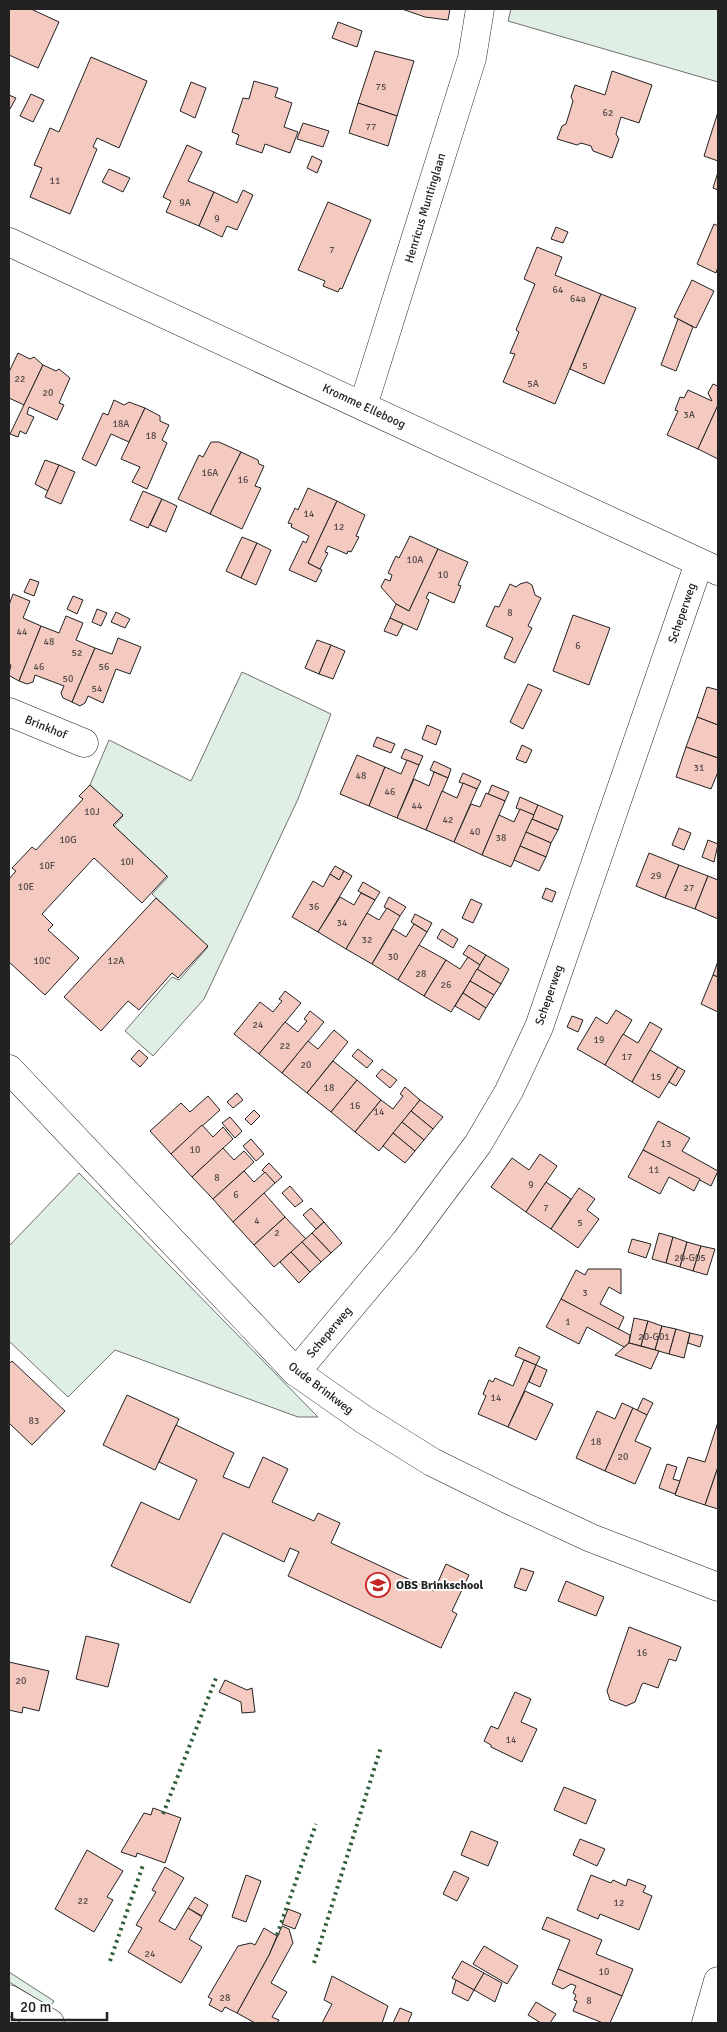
<svg xmlns="http://www.w3.org/2000/svg" width="727" height="2032" font-family="Signika,sans-serif">
  <style>
    .green { fill: #e0efe3; stroke: #6f6f6f }
    .building { fill: #f3c9c0; stroke: #222 }
    .lines { fill: none; stroke-linecap: round; stroke-linejoin: round }
    .street-casing { stroke: #222; stroke-width: 29 }
    .secondary-casing { stroke: #222; stroke-width: 29 }
    .street { stroke: #fff; stroke-width: 28 }
    .secondary { stroke: #fff; stroke-width: 28 }
    .hedge { stroke: #2f5e38; stroke-width: 4; stroke-dasharray: 2.5 4; stroke-linecap: butt }
    .labels { text-anchor: middle; stroke-width: 4; stroke-linejoin: round; paint-order: stroke }
    .number-label { font-size: 10px; fill: #564c4a }
    .street-label { font-size: 12px; fill: #222; stroke: #fff }
    .poi-label { font-size: 12px; font-weight: bold; fill: #222; stroke: #fff; text-anchor: start }
  </style>
  <rect width="100%" height="100%" fill="#fff"/>
  <!-- green -->
  <g class="green">
    <path d="M511,9H718V82L508,21Z"/>
    <path d="M242,672L331,714L298,799L204,999L153,1056L125,1031L172,977L179,980L208,947L152,894L168,877L114,826L123,816L90,785L109,740L191,781Z"/>
    <path d="M79,1173L318,1417H298L115,1350L68,1397L9,1341V1246Z"/>
    <path d="M9,1972L54,2001L50,2007L9,1982Z"/>
  </g>
  <!-- building -->
  <g class="building">
    <path d="M9,9H31L59,22L38,68L9,55Z"/>
    <path d="M402,9H450L448,20L425,17Z"/>
    <path d="M338,22L362,31L357,47L332,38Z"/>
    <path d="M375,51L414,61L397,116L358,103Z"/>
    <path d="M91,57L147,81L119,148L97,138L93,147L97,149L70,214L30,197L42,168L34,165L50,128L59,132Z"/>
    <path d="M612,71L652,85L639,123L621,117L616,134L619,139L612,158L593,151L591,146L581,143L577,145L557,139L562,126L566,124L573,101L571,97L575,85L605,95Z"/>
    <path d="M254,81L278,88L275,97L292,103L284,127L298,132L290,153L265,144L262,153L236,144L239,135L232,132L243,98L249,99Z"/>
    <path d="M191,82L206,88L195,118L180,111Z"/>
    <path d="M31,94L44,100L33,122L20,116Z"/>
    <path d="M9,95L16,98L10,109L9,108Z"/>
    <path d="M358,103L397,116L388,146L349,133Z"/>
    <path d="M718,112V161L704,156Z"/>
    <path d="M303,123L329,131L323,147L297,139Z"/>
    <path d="M187,145L202,152L188,181L214,192L199,226L166,212L171,201L163,197Z"/>
    <path d="M312,156L322,161L317,173L307,168Z"/>
    <path d="M109,169L130,178L123,192L102,182Z"/>
    <path d="M718,172V190L713,188Z"/>
    <path d="M243,190L253,195L237,230L227,226L222,237L199,226L214,192L237,203Z"/>
    <path d="M328,202L371,220L342,289L340,288L338,292L323,286L325,281L298,270Z"/>
    <path d="M714,224L718,226V267L716,273L697,264Z"/>
    <path d="M556,227L568,232L563,243L551,239Z"/>
    <path d="M537,247L562,257L555,275L601,294L555,404L503,382L515,354L510,353L519,332L516,330L535,284L524,279Z"/>
    <path d="M692,280L714,291L696,328L674,317Z"/>
    <path d="M601,294L636,308L604,384L570,369Z"/>
    <path d="M678,319L693,327L676,371L661,365Z"/>
    <path d="M18,353L30,359L34,357L43,365L24,405L9,398V372Z"/>
    <path d="M43,365L56,371L59,369L70,378L59,403L64,405L57,420L29,407L27,414L34,417L26,434L20,431L18,437L10,434Z"/>
    <path d="M713,384L718,386V405L698,449L667,435L678,411L675,410L680,397L684,398L688,390L712,401L708,393Z"/>
    <path d="M114,400L124,405L129,402L145,408L129,442L111,434L96,466L82,459L103,413L108,415Z"/>
    <path d="M718,405V459L698,449Z"/>
    <path d="M145,408L160,416V421L169,425L162,440L167,443L147,489L132,482L140,467L121,459Z"/>
    <path d="M211,442H219L241,452L210,514L178,499L199,455L203,457Z"/>
    <path d="M241,452L258,460L259,464L264,466L255,486L261,488L242,529L210,514Z"/>
    <path d="M45,460L59,465L48,491L35,484Z"/>
    <path d="M59,465L75,472L61,504L45,497Z"/>
    <path d="M308,488L337,501L308,563L322,570L316,582L289,570L303,541L306,543L309,536L291,527L292,524L288,523L295,508L298,510Z"/>
    <path d="M143,491L162,499L148,528L130,520Z"/>
    <path d="M162,499L177,506L166,532L150,525Z"/>
    <path d="M337,501L365,515L356,536L359,537L351,552L348,551L347,554L328,546L325,552L328,553L320,569L308,563Z"/>
    <path d="M410,536L438,549L409,611L396,604L381,587L385,579L390,581L392,575L388,573L396,556L399,558Z"/>
    <path d="M242,537L257,543L241,578L226,571Z"/>
    <path d="M257,543L271,550L256,585L241,578Z"/>
    <path d="M438,549L468,562L458,585L461,586L454,603L429,592L426,598L429,600L417,630L390,618L396,604L409,611Z"/>
    <path d="M30,579L39,582L34,596L24,592Z"/>
    <path d="M527,582L532,585L535,595L541,598L528,626L532,628L515,663L504,658L513,638L486,626L495,606L499,607L510,584L516,587L520,584Z"/>
    <path d="M13,594L30,601L23,618L41,626L19,681L10,676L9,673L11,665L9,664V605Z"/>
    <path d="M73,596L83,600L77,614L67,609Z"/>
    <path d="M97,609L107,613L101,626L92,622Z"/>
    <path d="M116,612L130,619L125,628L111,622Z"/>
    <path d="M573,615L610,628L589,685L553,671Z"/>
    <path d="M66,616L83,623L76,640L95,648L72,702L63,698L61,693L64,686L35,675L33,682L27,684L19,681L41,626L59,633Z"/>
    <path d="M390,618L403,624L397,636L384,631Z"/>
    <path d="M118,638L141,647L130,674L116,669L103,703L88,696L85,703L80,706L72,702L95,648L112,654Z"/>
    <path d="M317,640L331,645L319,674L305,668Z"/>
    <path d="M331,645L345,651L333,679L319,674Z"/>
    <path d="M528,684L542,690L523,729L510,722Z"/>
    <path d="M707,687L718,690V725L697,717Z"/>
    <path d="M697,717L718,725V758L686,747Z"/>
    <path d="M427,725L441,731L436,745L422,739Z"/>
    <path d="M377,737L395,744L391,753L373,746Z"/>
    <path d="M522,745L532,750L526,763L516,759Z"/>
    <path d="M686,747L718,758V772L711,789L676,777Z"/>
    <path d="M405,749L423,756L419,765L401,758Z"/>
    <path d="M357,755L385,767L369,806L340,794Z"/>
    <path d="M407,760L419,765L397,818L369,806L385,767L401,774Z"/>
    <path d="M434,761L451,769L448,778L430,770Z"/>
    <path d="M434,772L448,778L426,830L397,818L414,779L429,786Z"/>
    <path d="M463,773L481,781L477,789L459,782Z"/>
    <path d="M463,783L477,789L454,842L426,830L442,791L457,798Z"/>
    <path d="M90,785L123,815L113,825L167,876L142,903L94,858L42,914L53,925L48,930L79,958L45,995L9,962V879L16,871L12,868L32,847L36,850L83,799L79,796Z"/>
    <path d="M492,785L509,792L505,801L488,794Z"/>
    <path d="M486,793L505,801L482,855L454,842L471,804L480,807Z"/>
    <path d="M520,797L538,805L534,815L516,808Z"/>
    <path d="M538,805L563,816L558,830L532,819Z"/>
    <path d="M520,809L534,815L511,867L482,855L499,815L514,822Z"/>
    <path d="M532,819L558,830L551,843L526,832Z"/>
    <path d="M679,828L691,833L684,850L672,845Z"/>
    <path d="M526,832L551,843L546,857L520,846Z"/>
    <path d="M708,840L718,844L714,862L702,857Z"/>
    <path d="M520,846L546,857L539,871L514,860Z"/>
    <path d="M649,853L679,865L665,898L636,886Z"/>
    <path d="M679,865L708,876L695,909L665,898Z"/>
    <path d="M335,866L344,871L339,880L330,874Z"/>
    <path d="M344,871L352,876L318,932L292,917L313,881L323,887L330,874L339,880Z"/>
    <path d="M708,876L718,880V919L695,909Z"/>
    <path d="M363,882L380,892L375,900L358,891Z"/>
    <path d="M546,888L556,892L552,902L542,898Z"/>
    <path d="M361,893L375,900L346,949L318,932L340,897L354,905Z"/>
    <path d="M389,897L406,907L400,916L384,907Z"/>
    <path d="M156,898L208,946L178,978L172,973L139,1010L128,1001L101,1031L64,997Z"/>
    <path d="M471,899L482,904L473,923L462,918Z"/>
    <path d="M387,908L400,916L372,964L346,949L367,913L379,920Z"/>
    <path d="M415,914L432,923L427,932L411,922Z"/>
    <path d="M414,924L427,932L398,980L372,964L393,929L406,937Z"/>
    <path d="M442,929L458,939L453,948L437,938Z"/>
    <path d="M419,945L446,960L424,996L398,980Z"/>
    <path d="M469,945L486,955L480,965L463,954Z"/>
    <path d="M486,955L509,969L501,984L477,969Z"/>
    <path d="M468,957L480,965L451,1012L424,996L446,960L460,969Z"/>
    <path d="M718,961V977L713,975Z"/>
    <path d="M477,969L501,984L494,995L470,981Z"/>
    <path d="M713,975L718,977V1012L701,1004Z"/>
    <path d="M470,981L494,995L486,1008L463,993Z"/>
    <path d="M285,991L301,1003L259,1054L234,1034L260,1002L273,1012L282,1001L279,999Z"/>
    <path d="M463,993L486,1008L479,1020L455,1006Z"/>
    <path d="M616,1010L632,1020L605,1065L577,1049L596,1017L607,1024Z"/>
    <path d="M310,1011L324,1022L282,1073L259,1054L285,1022L298,1032L307,1021L304,1019Z"/>
    <path d="M572,1016L583,1020L578,1032L567,1027Z"/>
    <path d="M650,1022L662,1029L632,1082L605,1065L623,1034L638,1043Z"/>
    <path d="M334,1030L348,1042L307,1093L282,1073L308,1041L318,1049Z"/>
    <path d="M358,1049L373,1061L367,1068L352,1056Z"/>
    <path d="M139,1050L148,1058L140,1067L131,1059Z"/>
    <path d="M650,1050L678,1067L659,1098L632,1082Z"/>
    <path d="M333,1061L357,1080L331,1112L307,1093Z"/>
    <path d="M678,1067L685,1071L676,1086L669,1082Z"/>
    <path d="M382,1069L397,1080L390,1088L376,1076Z"/>
    <path d="M357,1080L381,1100L355,1132L331,1112Z"/>
    <path d="M405,1087L420,1100L379,1151L355,1132L381,1100L393,1109L403,1096L400,1094Z"/>
    <path d="M237,1093L243,1100L233,1108L227,1102Z"/>
    <path d="M208,1096L220,1110L171,1154L150,1131L181,1103L190,1112Z"/>
    <path d="M420,1100L443,1117L433,1129L411,1111Z"/>
    <path d="M254,1110L260,1116L251,1125L245,1119Z"/>
    <path d="M411,1111L433,1129L424,1140L402,1122Z"/>
    <path d="M230,1117L242,1131L235,1138L222,1123Z"/>
    <path d="M658,1121L690,1138L682,1151L718,1171L711,1186L643,1150Z"/>
    <path d="M402,1122L424,1140L415,1151L393,1133Z"/>
    <path d="M202,1125L213,1137L223,1127L233,1139L192,1177L171,1154Z"/>
    <path d="M393,1133L415,1151L405,1163L383,1146Z"/>
    <path d="M251,1139L264,1154L256,1161L243,1146Z"/>
    <path d="M223,1148L234,1160L244,1151L254,1162L213,1199L192,1177Z"/>
    <path d="M643,1150L700,1179L694,1191L669,1177L660,1194L628,1177Z"/>
    <path d="M540,1154L557,1166L526,1212L491,1187L512,1158L529,1170Z"/>
    <path d="M269,1163L282,1177L275,1183L262,1170Z"/>
    <path d="M244,1171L254,1182L265,1172L275,1183L233,1222L213,1199Z"/>
    <path d="M546,1182L571,1199L551,1229L526,1212Z"/>
    <path d="M290,1186L303,1201L295,1207L282,1193Z"/>
    <path d="M579,1188L595,1199L587,1210L599,1219L578,1248L551,1229Z"/>
    <path d="M264,1193L285,1217L254,1245L233,1222Z"/>
    <path d="M311,1208L324,1222L316,1229L303,1215Z"/>
    <path d="M285,1217L306,1239L274,1267L254,1245Z"/>
    <path d="M324,1222L342,1243L331,1253L312,1233Z"/>
    <path d="M312,1233L331,1253L321,1262L302,1242Z"/>
    <path d="M659,1233L673,1237L666,1263L652,1259Z"/>
    <path d="M673,1237L687,1242L680,1267L666,1263Z"/>
    <path d="M632,1239L651,1244L646,1258L628,1252Z"/>
    <path d="M302,1242L321,1262L310,1272L291,1252Z"/>
    <path d="M687,1242L701,1246L693,1271L680,1267Z"/>
    <path d="M701,1246L715,1249L707,1275L693,1271Z"/>
    <path d="M291,1252L310,1272L299,1283L280,1262Z"/>
    <path d="M588,1269H621V1294L609,1287L600,1304L624,1317L618,1330L561,1299L576,1270L585,1275Z"/>
    <path d="M561,1299L630,1335L629,1343L624,1347L587,1327L579,1344L546,1327Z"/>
    <path d="M634,1318L648,1321L641,1346L629,1343Z"/>
    <path d="M648,1321L662,1326L655,1350L641,1346Z"/>
    <path d="M662,1326L676,1329L669,1354L655,1350Z"/>
    <path d="M676,1329L690,1333L684,1358L669,1354Z"/>
    <path d="M690,1333L703,1336L700,1347L688,1343Z"/>
    <path d="M629,1343L659,1351L651,1369L615,1355Z"/>
    <path d="M519,1347L540,1357L536,1365L515,1356Z"/>
    <path d="M524,1360L536,1365L508,1427L478,1414L486,1396L483,1394L489,1380L493,1382L495,1378L513,1386Z"/>
    <path d="M12,1361L65,1411L32,1445L9,1423V1364Z"/>
    <path d="M536,1365L547,1370L540,1387L529,1382Z"/>
    <path d="M525,1391L553,1404L536,1440L508,1427Z"/>
    <path d="M127,1395L179,1419L155,1470L103,1445Z"/>
    <path d="M643,1398L653,1403L647,1415L637,1411Z"/>
    <path d="M622,1403L633,1408L605,1471L576,1458L597,1411L615,1419Z"/>
    <path d="M633,1408L647,1415L635,1441L651,1448L635,1484L605,1471Z"/>
    <path d="M718,1422V1467L705,1505L675,1495L688,1457L705,1462Z"/>
    <path d="M176,1425L234,1453L223,1477L249,1488L263,1457L288,1469L272,1502L314,1521L318,1513L340,1523L331,1543L434,1591L446,1564L469,1575L452,1611L457,1614L441,1648L288,1576L299,1552L290,1548L284,1562L223,1533L190,1603L111,1566L141,1502L179,1520L197,1480L159,1462Z"/>
    <path d="M667,1464L677,1467L673,1479L680,1481L675,1494L659,1488Z"/>
    <path d="M718,1467V1509L705,1505Z"/>
    <path d="M521,1568L534,1572L526,1591L514,1587Z"/>
    <path d="M566,1581L604,1597L596,1616L558,1601Z"/>
    <path d="M629,1627L681,1647L676,1661L669,1659L658,1688L644,1683L642,1684L635,1702L626,1706L610,1700L607,1691Z"/>
    <path d="M86,1636L119,1644L108,1687L76,1679Z"/>
    <path d="M9,1662L49,1671L39,1711L23,1707L22,1713L9,1710Z"/>
    <path d="M225,1680L247,1690L252,1688L255,1712L242,1713L241,1702L219,1692Z"/>
    <path d="M515,1692L531,1699L521,1722L537,1729L522,1762L491,1747V1745L484,1741L491,1726L498,1729Z"/>
    <path d="M564,1787L596,1800L586,1824L554,1810Z"/>
    <path d="M153,1808L181,1818L165,1863L137,1853L136,1857L121,1852L144,1813L151,1815Z"/>
    <path d="M471,1831L498,1842L488,1866L461,1855Z"/>
    <path d="M580,1839L605,1849L597,1866L573,1855Z"/>
    <path d="M87,1850L123,1871L107,1897L113,1900L94,1932L55,1909Z"/>
    <path d="M165,1867L184,1878L159,1921L175,1930L188,1908L202,1917L189,1939L202,1947L181,1983L128,1952L142,1928L136,1925L156,1892L152,1890Z"/>
    <path d="M454,1871L469,1878L457,1901L443,1894Z"/>
    <path d="M246,1875L261,1881L246,1922L232,1917Z"/>
    <path d="M591,1875L611,1883L613,1880L626,1886L628,1879L646,1886L643,1892L652,1896L639,1930L600,1914L598,1919L577,1910Z"/>
    <path d="M195,1897L208,1905L202,1916L188,1908Z"/>
    <path d="M288,1909L301,1914L295,1929L282,1924Z"/>
    <path d="M547,1917L602,1940L596,1954L633,1969L622,1996L558,1969L570,1940L542,1929Z"/>
    <path d="M282,1926L289,1929L293,1943L271,1983L287,1992L272,2017L279,2020L277,2023H255L237,2013L269,1955Z"/>
    <path d="M264,1928L277,1936L269,1955L237,2013L225,2007L222,2012L209,2005L212,1999L208,1997L238,1946L251,1943L255,1945Z"/>
    <path d="M484,1946L518,1966L507,1984L473,1964Z"/>
    <path d="M462,1961L484,1973L474,1990L452,1978Z"/>
    <path d="M558,1969L622,1996L610,2023H603L573,2011L577,2001L574,2000L576,1995L573,1993L576,1986L571,1984L563,1989L552,1984Z"/>
    <path d="M484,1973L502,1983L495,2002L474,1990Z"/>
    <path d="M332,1976L388,2006L382,2023H322L332,2004L324,2000Z"/>
    <path d="M456,1980L474,1990L468,2001L452,1993Z"/>
    <path d="M536,2002L556,2014L550,2023H541L528,2015Z"/>
    <path d="M400,2008L412,2013L408,2023H393Z"/>
  </g>
  <g class="lines">
    <defs>
      <g id="street">
        <path d="M9,242L718,571"/>
        <path d="M363,406L472,58L480,9"/>
        <path d="M9,712L84,743"/>
        <path d="M9,1069L296,1372L363,1419L432,1462L507,1499L591,1538L718,1587"/>
        <path d="M296,1372L405,1242L478,1144L509,1091L539,1027L699,563"/>
        <path d="M706,2023L718,1981"/>
      </g>
      <path id="secondary" d="M9,1999L50,2023"/>
    </defs>
    <!-- street casing -->
    <use href="#street" class="street-casing"/>
    <!-- secondary casing -->
    <use href="#secondary" class="secondary-casing"/>
    <!-- street -->
    <use href="#street" class="street"/>
    <!-- secondary -->
    <use href="#secondary" class="secondary"/>
    <!-- hedge -->
    <g class="hedge">
      <path d="M163,1814L216,1678"/>
      <path d="M277,1935L316,1824"/>
      <path d="M110,1961L143,1865"/>
      <path d="M314,1963L381,1747"/>
    </g>
  </g>
  <!-- icons -->
  <defs>
    <symbol id="school-ring" viewBox="-11 -11 22 22"><circle r="9.5" fill="#fff" stroke="#c62828" stroke-width="1.5"/><path d="M0-5L7-2L0 1L-7-2ZM-4 1L0 2.5L4 1V4Q0 6-4 4Z" fill="#c62828"/></symbol>
  </defs>
  <g fill-rule="evenodd">
    <use href="#school-ring" x="364" y="1571" width="28" height="28"/>
  </g>
  <g class="labels">
    <!-- number labels -->
    <g class="number-label">
      <text x="381" y="90">75</text>
      <text x="608" y="116">62</text>
      <text x="371" y="130">77</text>
      <text x="55" y="184">11</text>
      <text x="185" y="206">9A</text>
      <text x="217" y="222">9</text>
      <text x="332" y="253">7</text>
      <text x="558" y="293">64</text>
      <text x="578" y="302">64a</text>
      <text x="585" y="369">5</text>
      <text x="20" y="382">22</text>
      <text x="533" y="387">5A</text>
      <text x="48" y="396">20</text>
      <text x="689" y="418">3A</text>
      <text x="121" y="427">18A</text>
      <text x="151" y="439">18</text>
      <text x="210" y="476">16A</text>
      <text x="243" y="483">16</text>
      <text x="309" y="517">14</text>
      <text x="339" y="530">12</text>
      <text x="415" y="563">10A</text>
      <text x="443" y="578">10</text>
      <text x="510" y="616">8</text>
      <text x="22" y="635">44</text>
      <text x="49" y="645">48</text>
      <text x="578" y="649">6</text>
      <text x="77" y="656">52</text>
      <text x="39" y="670">46</text>
      <text x="104" y="670">56</text>
      <text x="68" y="682">50</text>
      <text x="97" y="692">54</text>
      <text x="699" y="771">31</text>
      <text x="361" y="779">48</text>
      <text x="390" y="795">46</text>
      <text x="417" y="809">44</text>
      <text x="92" y="815">10J</text>
      <text x="448" y="823">42</text>
      <text x="475" y="835">40</text>
      <text x="501" y="841">38</text>
      <text x="68" y="843">10G</text>
      <text x="127" y="865">10I</text>
      <text x="47" y="869">10F</text>
      <text x="656" y="879">29</text>
      <text x="26" y="890">10E</text>
      <text x="689" y="891">27</text>
      <text x="314" y="910">36</text>
      <text x="342" y="926">34</text>
      <text x="367" y="943">32</text>
      <text x="393" y="960">30</text>
      <text x="42" y="964">10C</text>
      <text x="116" y="964">12A</text>
      <text x="421" y="977">28</text>
      <text x="446" y="988">26</text>
      <text x="258" y="1028">24</text>
      <text x="599" y="1043">19</text>
      <text x="285" y="1049">22</text>
      <text x="627" y="1060">17</text>
      <text x="306" y="1068">20</text>
      <text x="656" y="1080">15</text>
      <text x="329" y="1091">18</text>
      <text x="355" y="1109">16</text>
      <text x="379" y="1115">14</text>
      <text x="666" y="1147">13</text>
      <text x="195" y="1153">10</text>
      <text x="654" y="1173">11</text>
      <text x="217" y="1181">8</text>
      <text x="531" y="1188">9</text>
      <text x="236" y="1198">6</text>
      <text x="546" y="1211">7</text>
      <text x="257" y="1224">4</text>
      <text x="580" y="1226">5</text>
      <text x="277" y="1236">2</text>
      <text x="690" y="1261">20-G05</text>
      <text x="585" y="1296">3</text>
      <text x="568" y="1325">1</text>
      <text x="654" y="1340">20-G01</text>
      <text x="496" y="1401">14</text>
      <text x="34" y="1424">83</text>
      <text x="596" y="1445">18</text>
      <text x="623" y="1460">20</text>
      <text x="642" y="1656">16</text>
      <text x="21" y="1684">20</text>
      <text x="511" y="1743">14</text>
      <text x="83" y="1904">22</text>
      <text x="619" y="1906">12</text>
      <text x="150" y="1957">24</text>
      <text x="604" y="1975">10</text>
      <text x="225" y="2001">28</text>
      <text x="589" y="2004">8</text>
    </g>
    <!-- street labels -->
    <g class="street-label">
      <text transform="translate(425 208) rotate(-73)" y="4">Henricus Muntinglaan</text>
      <text transform="translate(364 406) rotate(25)" y="4">Kromme Elleboog</text>
      <text transform="translate(682 613) rotate(-71)" y="4">Scheperweg</text>
      <text transform="translate(46 727) rotate(22)" y="4">Brinkhof</text>
      <text transform="translate(549 995) rotate(-71)" y="4">Scheperweg</text>
      <text transform="translate(329 1332) rotate(-50)" y="4">Scheperweg</text>
      <text transform="translate(321 1388) rotate(37)" y="4">Oude Brinkweg</text>
    </g>
    <!-- poi labels -->
    <g class="poi-label">
      <text x="396" y="1589">OBS Brinkschool</text>
    </g>
  </g>
  <!-- border -->
  <rect width="727" height="2032" fill="none" stroke="#222222" stroke-width="20"/>
  <!-- scale -->
  <path d="M12 2012v8h95v-8" fill="none" stroke="#222222" stroke-width="2.5"/>
  <text x="20" y="2012" font-size="15" fill="#222222" stroke="#ffffff" stroke-width="4" paint-order="stroke">20 m</text>
</svg>
